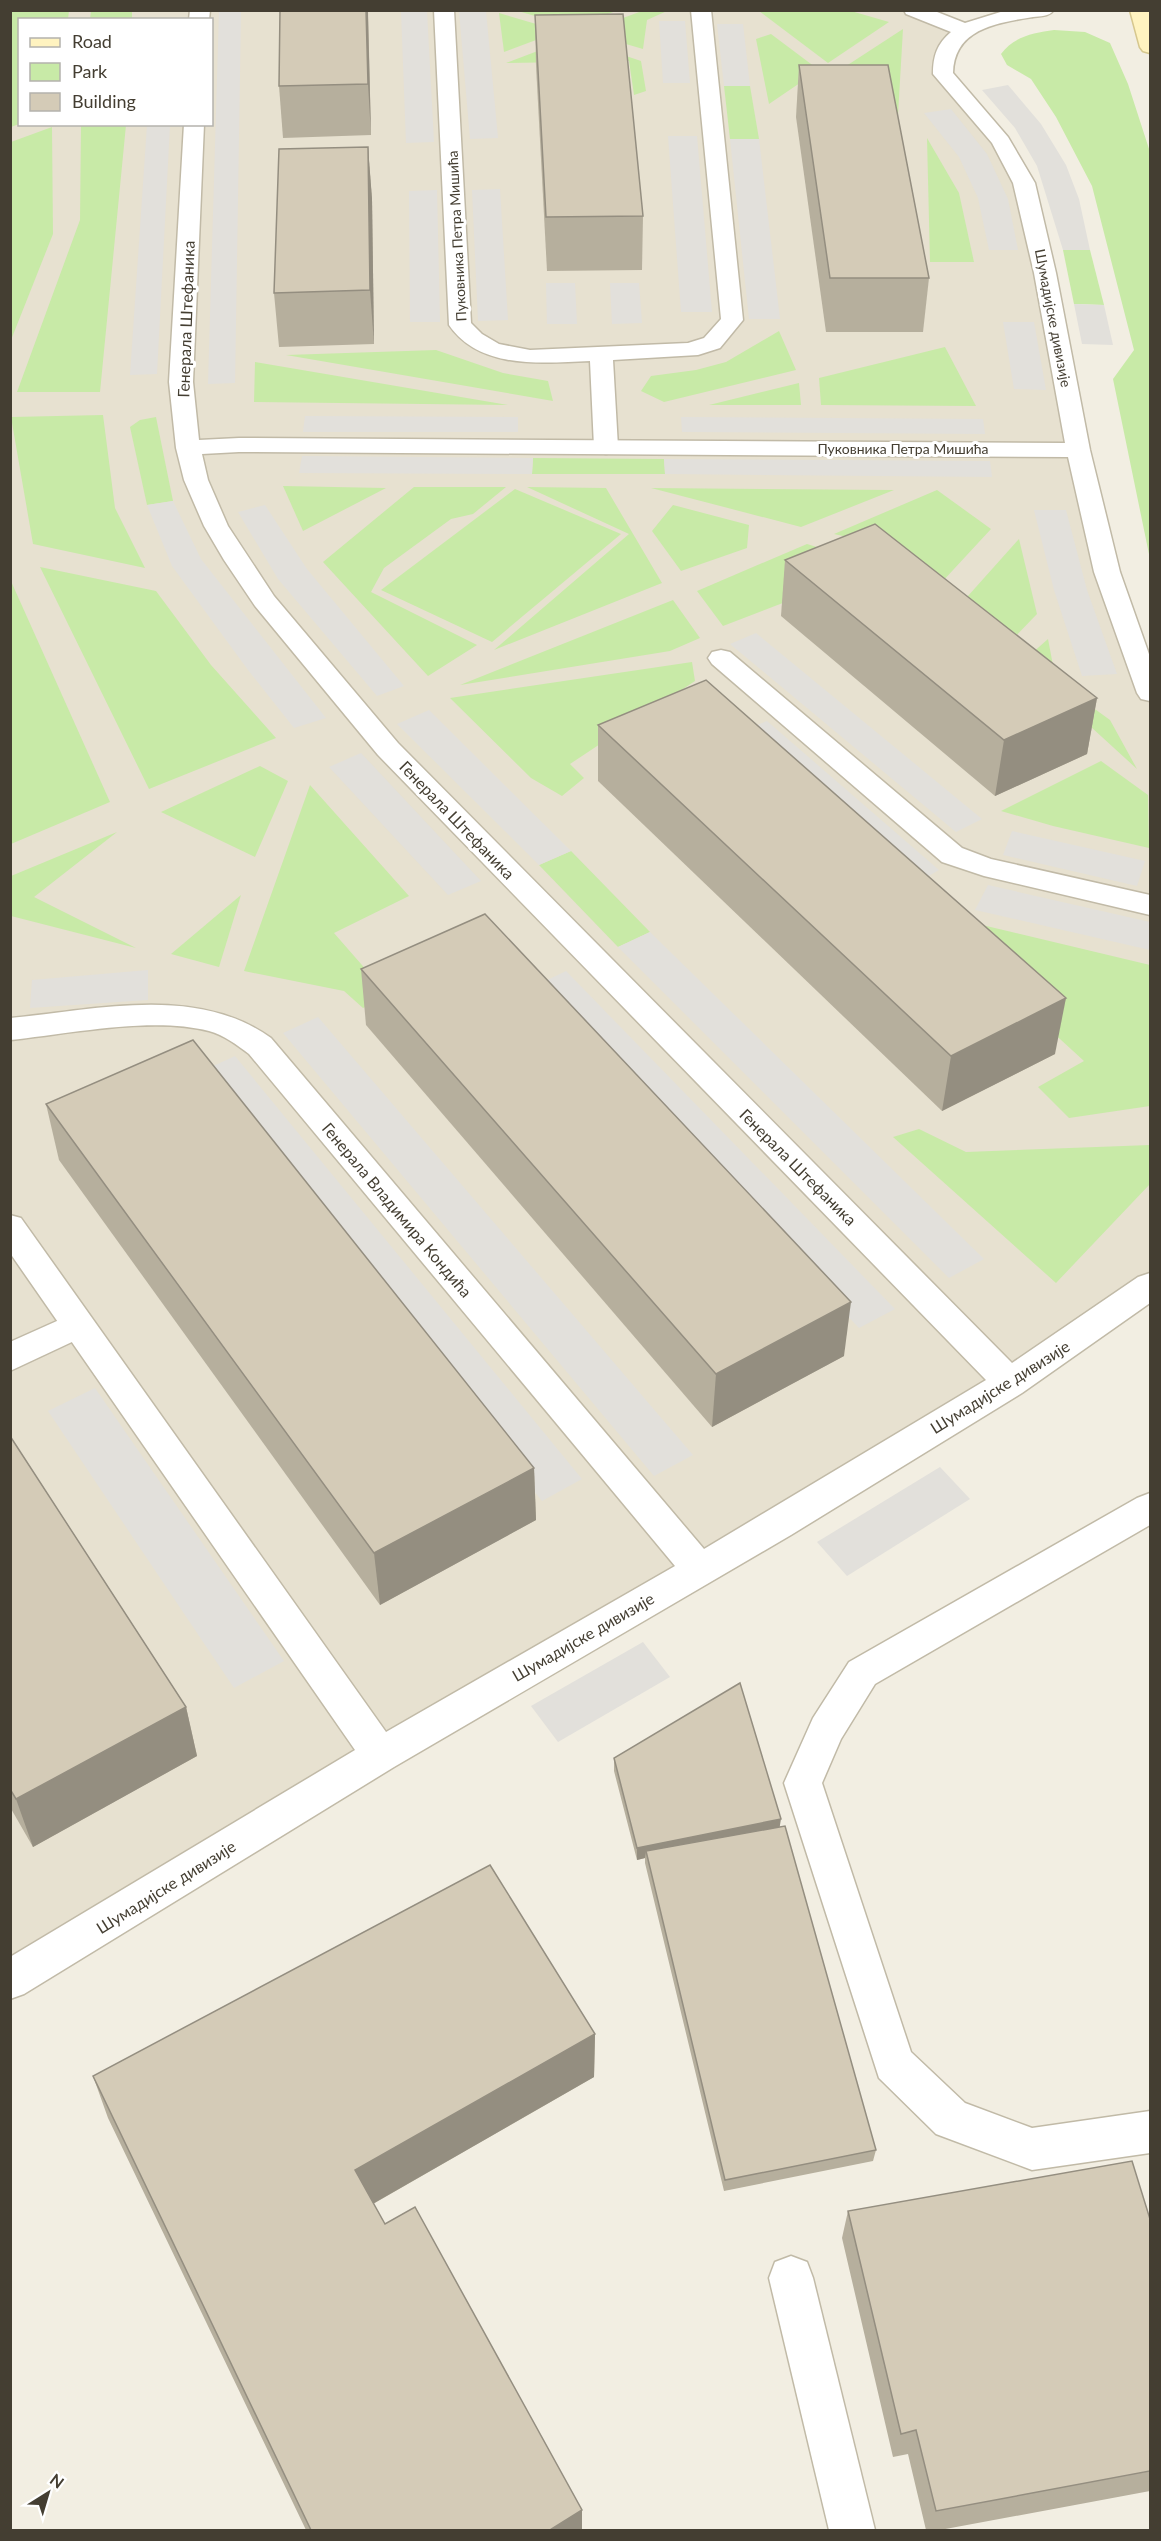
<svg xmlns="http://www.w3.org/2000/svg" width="1161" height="2541" font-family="Lato,sans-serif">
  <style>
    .residential { fill: #e7e1d0; fill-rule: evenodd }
    .green { fill: #c8eaa7 }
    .parking { fill: #e2e0db }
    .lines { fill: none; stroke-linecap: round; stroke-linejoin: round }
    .lane-casing { stroke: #c1baa7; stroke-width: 3 }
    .street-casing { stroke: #c1baa7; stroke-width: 3 }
    .secondary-casing { stroke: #d6c78e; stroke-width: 3 }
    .lane { fill: #fff; fill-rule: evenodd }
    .street { fill: #fff; fill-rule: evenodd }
    .secondary { fill: #fff3c0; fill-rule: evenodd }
    .wall { fill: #b6af9d }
    .shaded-wall { fill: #948e80 }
    .building { fill: #d4cbb7; stroke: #948e80; stroke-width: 1.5 }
    .labels { text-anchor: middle; stroke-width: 6; stroke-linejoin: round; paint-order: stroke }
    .far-street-label { font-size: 14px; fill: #443e32; stroke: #fff }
    .street-label { font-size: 16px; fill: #443e32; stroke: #fff }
  </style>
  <rect width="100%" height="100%" fill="#f2eee2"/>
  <!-- residential -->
  <path class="residential" d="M913,10L967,31L941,63L1024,183L1130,640L1150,693V1286L1110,1316L11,1980V11ZM20,20H212V124H20Z"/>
  <!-- green -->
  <g class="green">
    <path d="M11,10L69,11L68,19L20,20L19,124L11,127Z"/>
    <path d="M91,11H132V19H90Z"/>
    <path d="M518,11H616L572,27Z"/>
    <path d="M642,11H667L647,20L643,49L585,32Z"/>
    <path d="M759,11H851L889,22L828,63Z"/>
    <path d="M499,13L560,31L504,52Z"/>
    <path d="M903,29L898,115L840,70Z"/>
    <path d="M1054,30L1085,32L1110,43L1128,84L1150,152V559L1113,379L1134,350L1092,186L1056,117L1031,79L1007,65L1001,54C1014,36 1034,33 1054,30Z"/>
    <path d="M771,34L819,70L769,104L756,39Z"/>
    <path d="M572,38L641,61L646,91L634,95L629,61L506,63Z"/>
    <path d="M724,86H750L759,139H730Z"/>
    <path d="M81,125H126L100,392H17L80,220Z"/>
    <path d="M52,127L53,234L11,340V142Z"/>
    <path d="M927,138L959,193L974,262H930Z"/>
    <path d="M1063,250H1090L1104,305L1074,304Z"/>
    <path d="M779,331L796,370L664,402L641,391L651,376L696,370L726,362Z"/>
    <path d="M945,347L976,406L821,405L819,378Z"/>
    <path d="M436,350L503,373L548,381L553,401L286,355Z"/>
    <path d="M255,362L508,405L254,402Z"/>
    <path d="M799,383L801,405H709Z"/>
    <path d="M103,415L115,508L145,568L33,544L11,417Z"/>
    <path d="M156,417L173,501L147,505L130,427L140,420Z"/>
    <path d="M533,458L664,459L665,474H532Z"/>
    <path d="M283,486L386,488L303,531Z"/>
    <path d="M414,487H506L473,514L451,519L384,568L371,592L477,645L428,676L323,562Z"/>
    <path d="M527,487L606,488L662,583L494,650L629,534Z"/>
    <path d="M651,488L894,490L801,527Z"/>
    <path d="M515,489L621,534L492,642L381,590Z"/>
    <path d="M937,490L991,529L941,583L902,549L834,534Z"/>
    <path d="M673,505L749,525L747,548L681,571L652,531Z"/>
    <path d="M1019,539L1037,614L1006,646L959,606Z"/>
    <path d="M807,544L879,566L723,626L697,591Z"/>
    <path d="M40,567L156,591L211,665L276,738L149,789Z"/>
    <path d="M10,579L110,802L11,844H10Z"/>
    <path d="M673,600L700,638L670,651L460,685Z"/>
    <path d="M1048,639L1056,681L1110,720L1137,769L1021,663Z"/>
    <path d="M692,662L695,681L570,764L584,778L562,796L531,778L450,698Z"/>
    <path d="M1101,761L1148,795L1149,848L1053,826L1001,811Z"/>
    <path d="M260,766L288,781L255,857L161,812Z"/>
    <path d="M310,785L409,896L334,933L389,996L363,1008L344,991L244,971Z"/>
    <path d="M117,832L34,897L136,948L11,916V876Z"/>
    <path d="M571,851L650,932L618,947L539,865Z"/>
    <path d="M241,895L219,967L171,954Z"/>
    <path d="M919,910L1150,965V1106L1069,1118L1038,1087L1084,1061Z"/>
    <path d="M919,1129L966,1152L1150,1145V1184L1056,1283L893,1137Z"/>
  </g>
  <!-- parking -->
  <g class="parking">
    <path d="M219,11H241L235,383L208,384Z"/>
    <path d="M401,11H427L434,142L406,143Z"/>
    <path d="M459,11H486L498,138L470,139Z"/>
    <path d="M659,21H685L690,83H663Z"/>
    <path d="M717,24H743L750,86H724Z"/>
    <path d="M1008,85L1041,124L1066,165L1079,199L1090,250H1063L1037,166L1015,128L982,90Z"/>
    <path d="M951,109L987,154L1008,199L1018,250H989L978,198L959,157L924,113Z"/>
    <path d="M147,125H170L157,374L130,375Z"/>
    <path d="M668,136H697L712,312H681Z"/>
    <path d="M730,139H759L780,319H749Z"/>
    <path d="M500,189L508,320L478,321L472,190Z"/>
    <path d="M437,190L440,322H410L409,191Z"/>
    <path d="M546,283H575L577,324H547Z"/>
    <path d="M610,283H639L642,323L612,324Z"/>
    <path d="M1074,304L1104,305L1113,345L1082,344Z"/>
    <path d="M1003,322H1034L1046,390L1014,389Z"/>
    <path d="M305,416L518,417V432H303Z"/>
    <path d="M681,417L983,419L985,434L682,432Z"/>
    <path d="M302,456L533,458L532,474L299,473Z"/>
    <path d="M664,459L990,461L992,477L665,474Z"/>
    <path d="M173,501L201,559L326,718L294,728L248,670L172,566L147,505Z"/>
    <path d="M265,505L307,569L404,686L377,696L278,579L238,512Z"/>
    <path d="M1034,510H1066L1087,590L1117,674L1082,676L1054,590Z"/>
    <path d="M756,633L982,819L956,832L730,644Z"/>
    <path d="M429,710L571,851L539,865L397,724Z"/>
    <path d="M767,721L939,870L910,887L738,733Z"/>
    <path d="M361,753L481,881L448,895L329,767Z"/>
    <path d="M1012,831L1145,861L1137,886L1003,855Z"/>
    <path d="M988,885L1150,922V950L975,910Z"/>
    <path d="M650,932L984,1259L949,1278L618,947Z"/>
    <path d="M148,970V1000L30,1008L32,980Z"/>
    <path d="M566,971L895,1309L859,1328L533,987Z"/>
    <path d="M318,1017L693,1455L654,1476L283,1033Z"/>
    <path d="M235,1056L582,1479L542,1501L198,1073Z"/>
    <path d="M95,1388L284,1661L234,1688L48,1411Z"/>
    <path d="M940,1467L970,1499L847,1576L817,1542Z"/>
    <path d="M643,1642L670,1677L558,1742L531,1706Z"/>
  </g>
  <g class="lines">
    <defs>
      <g id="lane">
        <path d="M434,10H454L471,323L482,334L499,344L530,350L688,343L704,338L721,319L691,10H711L743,320L720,348L698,355L613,360L618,447L614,452L606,454L598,452L594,447L590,361C542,363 480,370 449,325Z"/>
        <path d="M721,650L730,652L962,848L991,859L1150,895V915L984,876L942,862L712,664L708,658L712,652Z"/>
        <path d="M77,1312L89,1316L94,1325L89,1334L10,1371V1342Z"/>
        <path d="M1150,1493V1525L875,1684L841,1739L822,1783L911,2052L965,2103L1032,2128L1150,2111V2153L1032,2170L936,2134L879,2078L784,1783L813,1718L849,1662L1137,1498Z"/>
        <path d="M791,2256L807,2262L813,2278L875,2530H829L769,2278L775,2262Z"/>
      </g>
      <g id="street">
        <path d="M190,10H210L209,20H189Z"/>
        <path d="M904,10H932L965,23L1007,10H1054C1049,17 1040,16 1033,17C996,23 954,29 953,73L1008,137L1035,183L1056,273L1090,450L1120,572L1150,657V701L1141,699L1137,693L1094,572L1068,457L239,452L202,454L208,480L228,526L274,596L398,743L1012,1363L1138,1277L1150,1273V1303L1022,1393L791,1535L394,1767L24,1994L10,1999V1957L355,1750L10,1253V1215L21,1218L386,1732L675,1566L249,1054C237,1045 224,1035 209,1031C153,1016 68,1034 10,1040V1018C96,1010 196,984 271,1038L704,1549L986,1380L378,755L255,606L224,560L204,526L184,480L176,448L169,382L184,124H204L193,382L199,440L239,438L1065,443L1034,273L1013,183L992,143L933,74C933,56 937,44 951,32L906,14Z"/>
      </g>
      <path id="secondary" d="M1130,10H1149L1150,53L1143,51L1140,47Z"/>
    </defs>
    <!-- lane casing -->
    <use href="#lane" class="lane-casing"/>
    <!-- street casing -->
    <use href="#street" class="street-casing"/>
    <!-- secondary casing -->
    <use href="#secondary" class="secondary-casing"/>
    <!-- lane -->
    <use href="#lane" class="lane"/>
    <!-- street -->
    <use href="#street" class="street"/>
    <!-- secondary -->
    <use href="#secondary" class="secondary"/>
  </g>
  <!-- wall -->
  <g class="wall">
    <path d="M280,10H368L371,135L283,138L279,86Z"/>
    <path d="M535,15L643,216L642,270L547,271L536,66Z"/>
    <path d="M799,65L929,278L923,332H826L796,117Z"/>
    <path d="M368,147L372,199L374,344L279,347L274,293Z"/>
    <path d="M785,560L1097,698L1087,754L995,796L781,616Z"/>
    <path d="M598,725L1055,1054L942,1111L598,781Z"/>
    <path d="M361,969L844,1356L712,1427L366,1025Z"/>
    <path d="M46,1104L534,1468L536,1520L380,1605L59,1160Z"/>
    <path d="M10,1436L186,1707L197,1756L33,1847L10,1807Z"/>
    <path d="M614,1758L780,1827L876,2150L873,2161L724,2191L645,1863V1858L637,1860L614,1771Z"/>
    <path d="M595,2034L594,2077L373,2204L385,2224L582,2530H306L108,2118L93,2076Z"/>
    <path d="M848,2211L1150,2219V2491L940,2530H926L908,2454L893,2457L842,2238Z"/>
  </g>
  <!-- shaded-wall -->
  <g class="shaded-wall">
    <path d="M366,10H368V17L371,135L368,84Z"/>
    <path d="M368,147L372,199L374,344L370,290Z"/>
    <path d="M1097,698L1087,754L995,796L1004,740Z"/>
    <path d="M1066,998L1055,1054L942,1111L951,1056Z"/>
    <path d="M851,1302L844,1356L712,1427L716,1374Z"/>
    <path d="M534,1468L536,1520L380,1605L374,1553Z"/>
    <path d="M186,1707L197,1756L33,1847L16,1799Z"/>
    <path d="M781,1819L779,1831L646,1851L645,1858L637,1860V1848Z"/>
    <path d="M595,2034L594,2077L362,2210L355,2170Z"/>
    <path d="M582,2510V2530H550Z"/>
  </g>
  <!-- building -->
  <g class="building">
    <path d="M280,10H366L368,84L279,86Z"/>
    <path d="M623,14L643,216L546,217L535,15Z"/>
    <path d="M799,65H888L929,278H830Z"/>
    <path d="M368,147L370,290L274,293L279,149Z"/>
    <path d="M875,524L1097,698L1004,740L785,560Z"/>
    <path d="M706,680L1066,998L951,1056L598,725Z"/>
    <path d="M485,914L851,1302L716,1374L361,969Z"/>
    <path d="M193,1040L534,1468L374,1553L46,1104Z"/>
    <path d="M10,1436L186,1707L16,1799L10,1789Z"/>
    <path d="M740,1683L781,1819L637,1848L614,1758Z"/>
    <path d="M785,1826L876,2150L725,2180L646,1851Z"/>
    <path d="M490,1865L595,2034L355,2170L385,2224L415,2207L582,2510L550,2530H311L93,2076Z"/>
    <path d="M1132,2161L1150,2219V2471L936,2511L916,2430L901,2434L848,2211Z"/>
  </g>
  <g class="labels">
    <!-- far-street labels -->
    <g class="far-street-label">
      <text transform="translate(457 236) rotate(-93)" y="5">Пуковника Петра Мишића</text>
      <text transform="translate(1053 318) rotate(79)" y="5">Шумадијске дивизије</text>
      <text x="903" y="454">Пуковника Петра Мишића</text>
    </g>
    <!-- street labels -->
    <g class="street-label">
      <text transform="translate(186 319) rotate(-88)" y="6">Генерала Штефаника</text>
      <text transform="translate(457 820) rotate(46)" y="6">Генерала Штефаника</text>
      <text transform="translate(798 1167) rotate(45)" y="6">Генерала Штефаника</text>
      <text transform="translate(397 1210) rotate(50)" y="6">Генерала Владимира Кондића</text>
      <text transform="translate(1000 1387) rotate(-32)" y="6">Шумадијске дивизије</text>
      <text transform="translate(583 1637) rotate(-30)" y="6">Шумадијске дивизије</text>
      <text transform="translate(166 1887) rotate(-32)" y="6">Шумадијске дивизије</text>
    </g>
  </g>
  <!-- border -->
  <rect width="1161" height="2541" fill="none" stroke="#443e32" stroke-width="24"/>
  <!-- legend -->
  <rect x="18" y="18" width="195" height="108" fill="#ffffff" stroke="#b4b2ad" stroke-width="1.5"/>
  <rect x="30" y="38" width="30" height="9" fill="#fff3c0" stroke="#b4b2ad" stroke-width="1.5"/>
  <text x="72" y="48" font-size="18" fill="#443e32">Road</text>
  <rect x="30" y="63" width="30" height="18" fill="#c8eaa7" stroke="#b4b2ad" stroke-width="1.5"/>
  <text x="72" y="78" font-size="18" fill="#443e32">Park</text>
  <rect x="30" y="93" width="30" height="18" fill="#d4cbb7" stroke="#b4b2ad" stroke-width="1.5"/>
  <text x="72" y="108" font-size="18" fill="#443e32">Building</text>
  <!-- north arrow -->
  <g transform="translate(48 2493) rotate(37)" stroke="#ffffff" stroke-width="4.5" paint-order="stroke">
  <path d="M0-4.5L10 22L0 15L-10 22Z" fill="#443e32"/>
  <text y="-9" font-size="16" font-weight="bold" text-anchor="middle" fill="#443e32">N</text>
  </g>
</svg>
